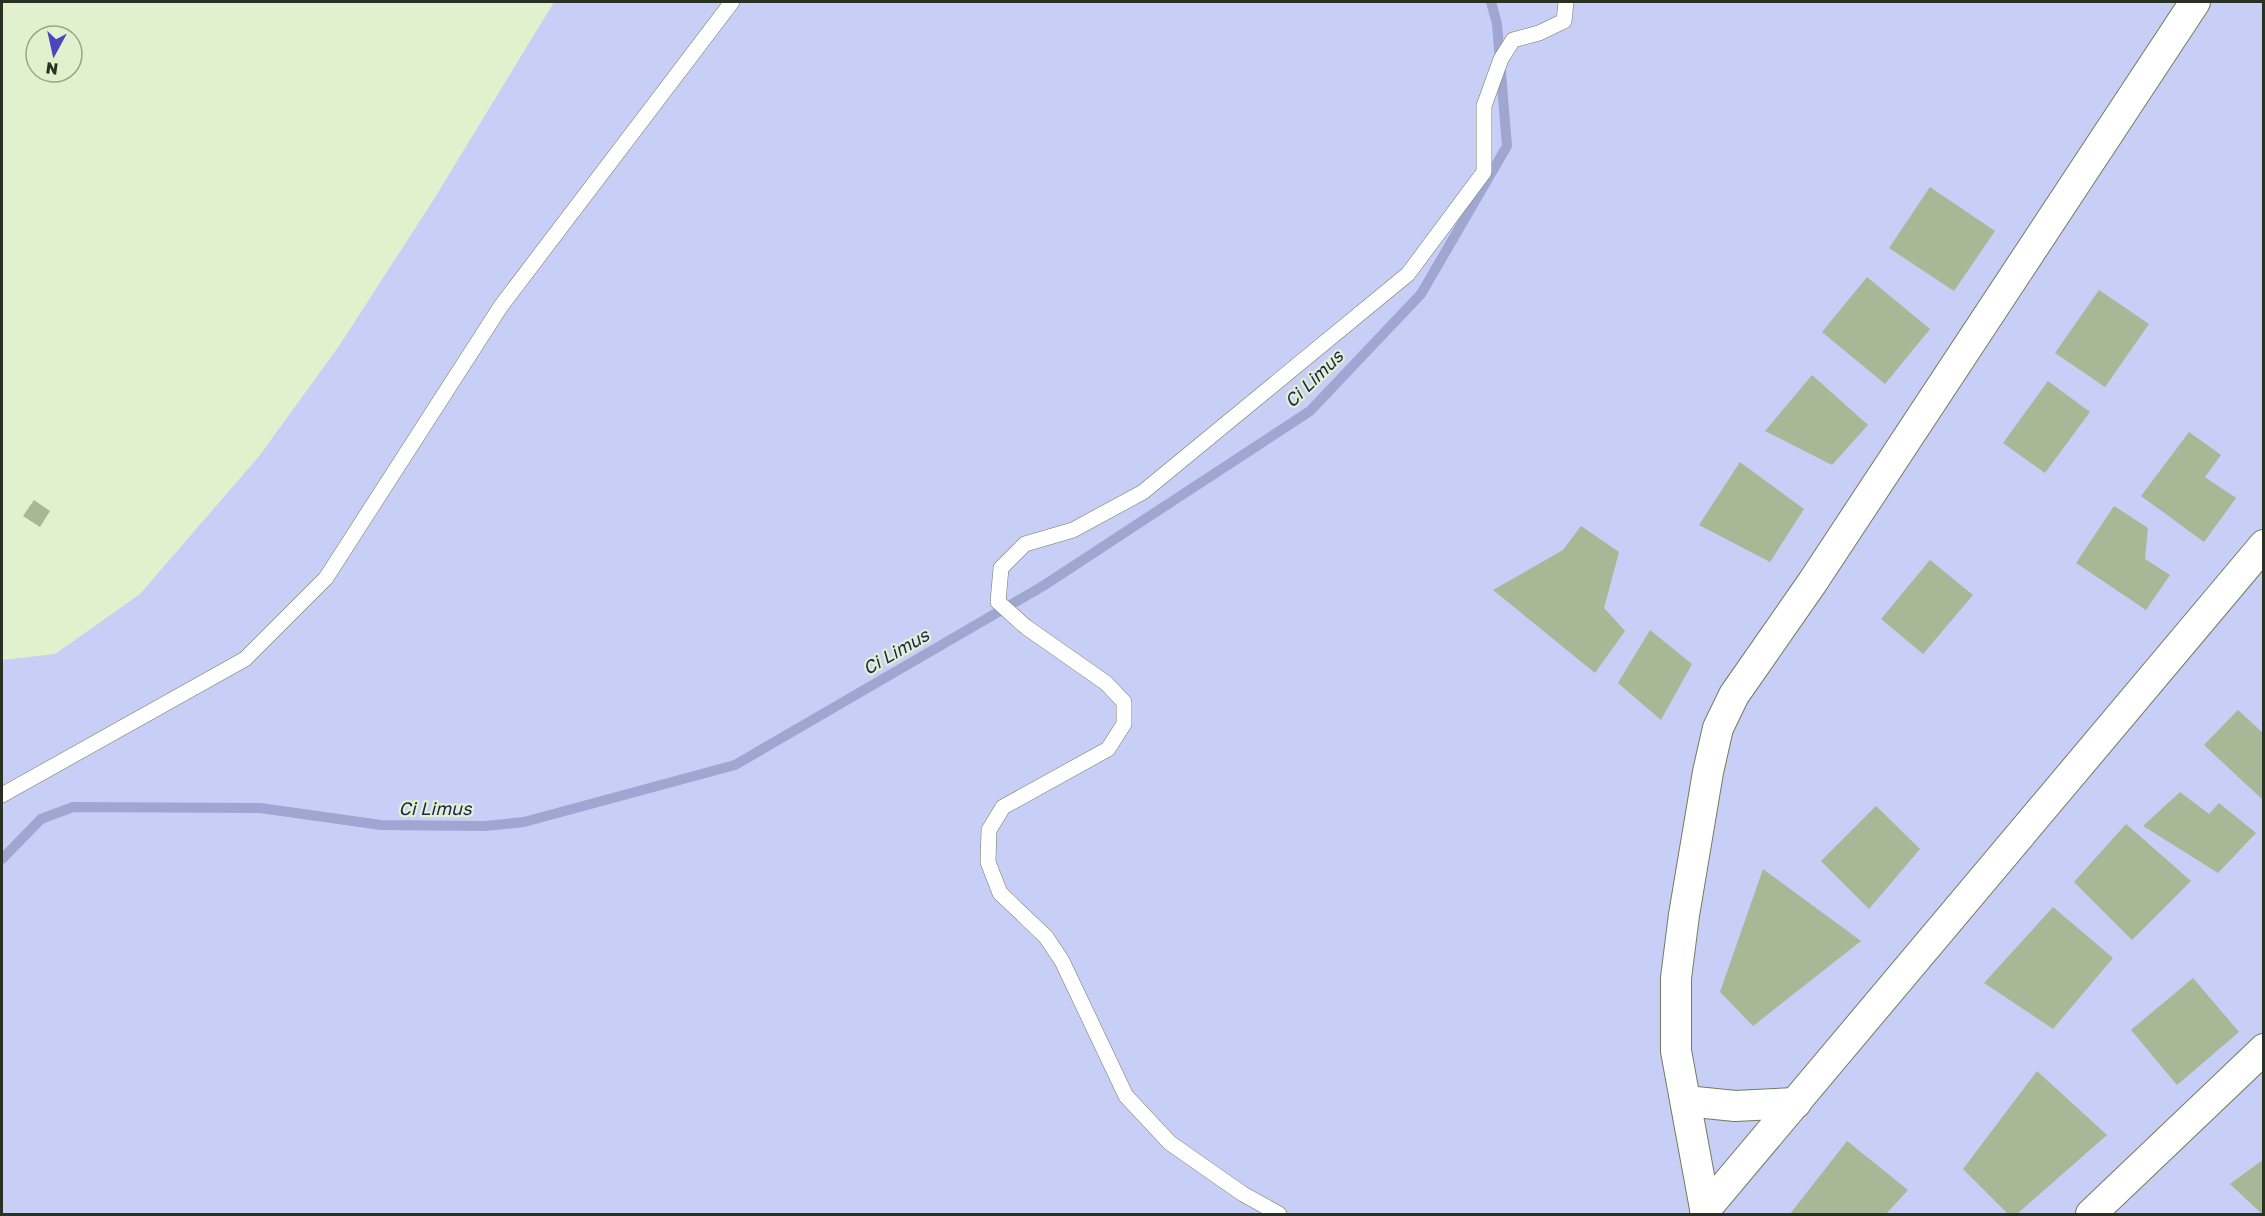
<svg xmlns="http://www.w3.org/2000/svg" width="2265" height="1216" font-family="'Golos Text',sans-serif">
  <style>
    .green { fill: #c8cff7 }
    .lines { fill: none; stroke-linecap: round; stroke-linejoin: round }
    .stream { stroke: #9fa6d2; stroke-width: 10 }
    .building { fill: #a8b796 }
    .service-casing { stroke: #707d5e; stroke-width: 16 }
    .minor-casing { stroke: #707d5e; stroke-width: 32 }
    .service { stroke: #fff; stroke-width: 15 }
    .minor { stroke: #fff; stroke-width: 30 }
    .labels { text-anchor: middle; stroke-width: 4.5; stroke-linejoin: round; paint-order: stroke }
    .water-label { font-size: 18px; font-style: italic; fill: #222459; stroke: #e1f1cd }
  </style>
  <rect width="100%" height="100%" fill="#e1f1cd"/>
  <!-- green -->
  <path class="green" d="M554,2H2263V1214H2V660L55,654L140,594L260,455L339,346L434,199Z"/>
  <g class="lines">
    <!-- stream -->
    <path class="stream" d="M2,859L41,819L73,807L260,808L381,825L485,826L524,822L735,765L1043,586L1310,411L1421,294L1507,146L1497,24L1491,2"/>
  </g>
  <!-- building -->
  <g class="building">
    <path d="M1930,187L1995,231L1954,291L1889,248Z"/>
    <path d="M1867,277L1930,329L1885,384L1822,332Z"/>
    <path d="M2099,290L2149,324L2105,387L2055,353Z"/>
    <path d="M1812,375L1868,425L1832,465L1765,431Z"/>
    <path d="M2048,381L2090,412L2045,473L2003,443Z"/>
    <path d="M2189,432L2221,455L2205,477L2236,498L2204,542L2141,496Z"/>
    <path d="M1740,462L1804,509L1770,562L1699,525Z"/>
    <path d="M34,500L50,511L40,527L23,516Z"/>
    <path d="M2114,506L2148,528L2145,559L2170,575L2146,610L2076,563Z"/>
    <path d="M1581,526L1619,552L1604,608L1625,631L1595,673L1493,590L1563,550Z"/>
    <path d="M1930,560L1973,595L1923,654L1881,619Z"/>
    <path d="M1650,630L1692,664L1661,720L1618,683Z"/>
    <path d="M2238,710L2264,734V801L2204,745Z"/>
    <path d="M2180,792L2209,814L2219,803L2256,833L2218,873L2143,826Z"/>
    <path d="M1876,806L1920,849L1869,909L1821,861Z"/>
    <path d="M2126,824L2191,881L2132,940L2074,882Z"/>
    <path d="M1763,869L1861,941L1753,1026L1720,992Z"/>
    <path d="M2053,907L2113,958L2053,1029L1984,983Z"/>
    <path d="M2193,978L2239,1032L2177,1085L2131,1030Z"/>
    <path d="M2037,1071L2107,1135L2017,1214H2008L1963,1169Z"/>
    <path d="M1847,1141L1908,1190L1886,1214H1790Z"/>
    <path d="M2264,1159V1214H2262L2230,1184Z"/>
  </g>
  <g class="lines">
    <defs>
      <g id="service">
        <path d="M2,795L245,659L326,578L501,306L732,2"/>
        <path d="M1279,1214L1243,1194L1170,1143L1126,1096L1062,961L1046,937L1000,893L988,862L989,830L1003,807L1108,749L1124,724V702L1106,683L1026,627L998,602L1001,568L1025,544L1073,530L1143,492L1408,274L1484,172V106L1501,59L1513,40L1539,33L1564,21L1566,2"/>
      </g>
      <g id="minor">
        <path d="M1686,1101L1735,1106L1796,1103"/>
        <path d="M1705,1210L2264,545"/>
        <path d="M1706,1214L1676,1051V978L1684,915L1708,772L1718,728L1734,695L1812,583L2195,2"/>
        <path d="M2091,1214L2264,1049"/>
      </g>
    </defs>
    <!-- service casing -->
    <use href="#service" class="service-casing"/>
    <!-- minor casing -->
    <use href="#minor" class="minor-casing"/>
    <!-- service -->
    <use href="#service" class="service"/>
    <!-- minor -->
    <use href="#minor" class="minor"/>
  </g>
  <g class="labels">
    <!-- water labels -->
    <g class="water-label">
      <text transform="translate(1314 379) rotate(-44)" y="6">Ci Limus</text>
      <text transform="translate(896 652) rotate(-30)" y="6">Ci Limus</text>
      <text x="435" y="815">Ci Limus</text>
    </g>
  </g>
  <!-- border -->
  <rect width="2265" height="1216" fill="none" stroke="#2a3022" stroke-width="6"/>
  <!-- north arrow -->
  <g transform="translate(54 54) rotate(188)"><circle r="28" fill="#e1f1cd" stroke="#98a489" stroke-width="1.5"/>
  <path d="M0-4.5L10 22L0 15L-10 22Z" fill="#4847bd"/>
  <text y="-9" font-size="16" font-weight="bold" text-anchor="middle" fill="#2a3022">N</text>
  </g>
</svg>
